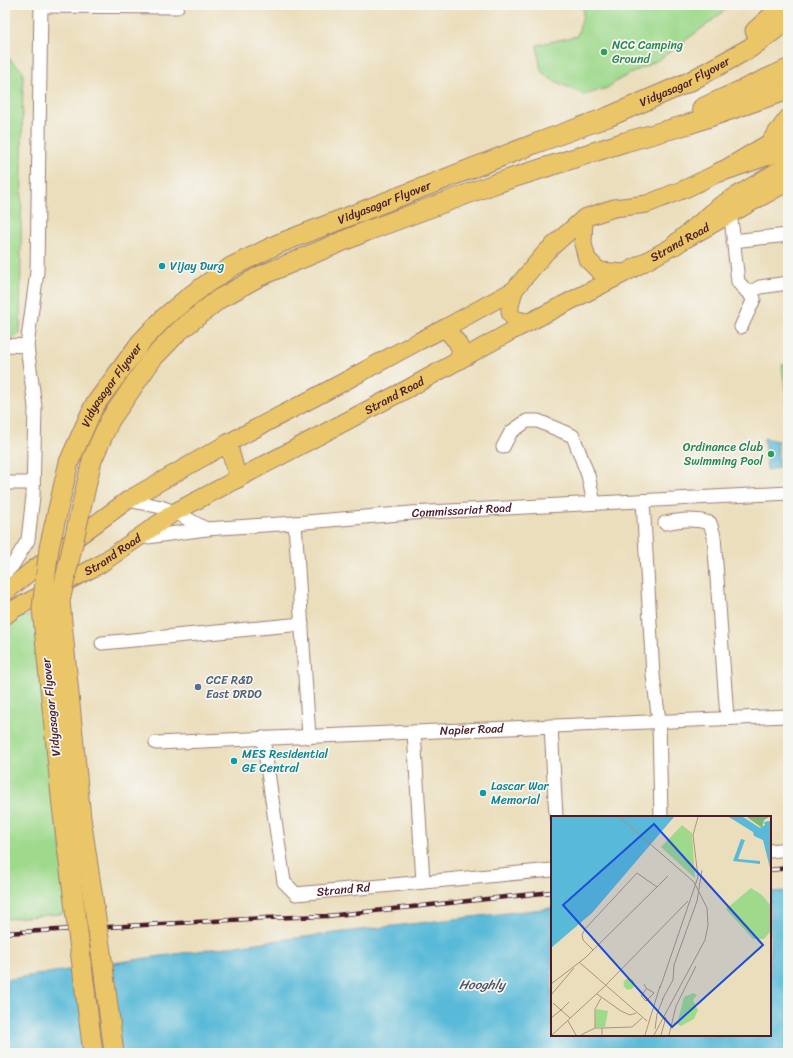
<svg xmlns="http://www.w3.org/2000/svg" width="793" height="1058" font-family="Sriracha,sans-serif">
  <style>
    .green { fill: #9fd98c; stroke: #747c5c }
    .water { fill: #59b9d8; stroke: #526c82 }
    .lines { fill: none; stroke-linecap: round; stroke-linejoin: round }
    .minor-casing { stroke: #9a7e74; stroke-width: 15 }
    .major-casing { stroke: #9a7e74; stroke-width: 19 }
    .highway-casing { stroke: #9a7e74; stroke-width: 21 }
    .minor { stroke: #fff; stroke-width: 13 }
    .major { stroke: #ebc669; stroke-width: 17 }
    .highway { stroke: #ebc669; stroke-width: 19 }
    .rail-casing { stroke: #4a1f2b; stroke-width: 4.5 }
    .rail { stroke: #f6f6f2; stroke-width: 3; stroke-dasharray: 9; stroke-linecap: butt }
    .highway-bridge-casing { stroke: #9a7e74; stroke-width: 21; stroke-linecap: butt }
    .highway-bridge { stroke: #ebc669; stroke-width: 19 }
    .leisure-dot { fill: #2e9e5b; stroke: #f6f6f2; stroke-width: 1.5 }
    .culture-dot { fill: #0f9aa8; stroke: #f6f6f2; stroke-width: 1.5 }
    .service-dot { fill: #5c6f8a; stroke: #f6f6f2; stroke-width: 1.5 }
    .labels { text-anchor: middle; stroke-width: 3.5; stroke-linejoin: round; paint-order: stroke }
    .leisure-label { font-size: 12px; fill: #27864d; stroke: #f6f6f2; text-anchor: start }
    .street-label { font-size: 12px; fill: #4a1f2b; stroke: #f6f6f2 }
    .culture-label { font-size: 12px; fill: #0d838f; stroke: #f6f6f2; text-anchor: start }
    .service-label { font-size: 12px; fill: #4e5e75; stroke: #f6f6f2; text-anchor: start }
    .water-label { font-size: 13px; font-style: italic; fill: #4f5568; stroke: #f6f6f2 }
    .inset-road { fill: none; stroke: #ab9282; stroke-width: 1 }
    .view { fill: #1d4ed8; fill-opacity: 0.15; stroke: #1d4ed8; stroke-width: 2 }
    .inset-edge { fill: none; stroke: #4a1f2b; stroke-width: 2 }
  </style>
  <rect width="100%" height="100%" fill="#f6f6f2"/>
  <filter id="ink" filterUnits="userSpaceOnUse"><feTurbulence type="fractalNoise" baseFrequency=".025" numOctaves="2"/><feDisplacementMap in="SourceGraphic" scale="8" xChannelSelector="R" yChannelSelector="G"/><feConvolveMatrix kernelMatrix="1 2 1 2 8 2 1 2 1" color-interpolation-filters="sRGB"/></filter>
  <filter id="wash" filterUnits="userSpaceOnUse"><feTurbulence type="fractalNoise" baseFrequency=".012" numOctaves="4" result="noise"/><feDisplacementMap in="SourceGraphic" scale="16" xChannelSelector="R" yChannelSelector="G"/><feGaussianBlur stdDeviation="0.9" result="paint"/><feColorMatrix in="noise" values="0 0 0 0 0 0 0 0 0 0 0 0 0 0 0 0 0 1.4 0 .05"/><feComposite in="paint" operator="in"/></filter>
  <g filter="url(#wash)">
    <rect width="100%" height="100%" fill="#ebdebc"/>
    <!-- green -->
    <g class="green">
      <path d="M583,5H731L709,23L660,59L620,79L607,88L584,95L549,78L541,71L537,45L577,36L583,16Z"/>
      <path d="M5,55L23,71L20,334L10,338H5Z"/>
      <path d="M788,364V409L782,365Z"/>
      <path d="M35,615L69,913L5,919V626L21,616Z"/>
    </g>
    <!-- water -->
    <g class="water">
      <path d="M764,438L778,441V468L767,470Z"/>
      <path d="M788,891V1053H5V980C186,950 369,928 552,908V1035H770V892Z"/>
    </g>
  </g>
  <g filter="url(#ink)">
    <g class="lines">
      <defs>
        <g id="minor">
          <path d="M41,6L177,7"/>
          <path d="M730,214L732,227L738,282L754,299L741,327"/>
          <path d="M733,241L788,235"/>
          <path d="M749,293L760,287L788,283"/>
          <path d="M5,345L27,346"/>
          <path d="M503,447L511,432L527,421H538L573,436L588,475L594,503"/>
          <path d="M5,483H33"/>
          <path d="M128,500L161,507L175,512L206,529"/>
          <path d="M643,501L653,675L659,721L661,817"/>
          <path d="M295,523L309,737"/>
          <path d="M665,523C681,520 694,518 710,523L714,536L727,718"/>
          <path id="s1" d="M140,538L206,529L295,523L411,513L788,493"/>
          <path d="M5,573L12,566L28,540L33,496L35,407L27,346L37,272L41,5"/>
          <path d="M102,643L302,624"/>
          <path d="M551,726L556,817"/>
          <path d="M414,732L423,882"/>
          <path id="s2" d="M263,738L284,882L296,894L552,870"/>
          <path id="s3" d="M156,743L788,716"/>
          <path d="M770,851L788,849"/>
        </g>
        <g id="major">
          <path d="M584,218L583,244L587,259L599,271L624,273"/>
          <path d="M514,290C509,310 504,320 529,322"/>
          <path d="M445,328L457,342L461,350L458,361"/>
          <path d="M228,443L238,479"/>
          <path d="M5,593L31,571L128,500L228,443L336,386L419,341L445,328L514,290L546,252L584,218L614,208L647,204L687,188L720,172L769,143L788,118"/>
          <path id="s4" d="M5,616L14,609L99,565L175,512L409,388L510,332L625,273L788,182"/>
        </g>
        <g id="highway">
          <path d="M755,31L784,5"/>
          <path d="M702,108L788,69"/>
          <path d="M720,172L774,153L788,144"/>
          <path d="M367,231L497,183L625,142L689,124L788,90"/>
          <path d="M675,245L721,206L788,166"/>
          <path id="s5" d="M141,342L165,317L190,296L231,267L278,244L534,144L608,117L689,82L750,48L788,20"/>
        </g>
      </defs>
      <!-- minor casing -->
      <use href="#minor" class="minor-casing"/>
      <!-- major casing -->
      <use href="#major" class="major-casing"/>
      <!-- highway casing -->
      <use href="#highway" class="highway-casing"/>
      <!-- minor -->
      <use href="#minor" class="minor"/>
      <!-- major -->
      <use href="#major" class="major"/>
      <!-- highway -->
      <use href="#highway" class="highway"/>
      <defs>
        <g id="rail">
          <path d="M770,870L788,868"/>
          <path d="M5,933L265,918L327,916L552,892"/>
        </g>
      </defs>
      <!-- rail casing -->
      <use href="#rail" class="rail-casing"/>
      <!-- rail -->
      <use href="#rail" class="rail"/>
      <defs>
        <g id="highway-bridge">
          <path id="s6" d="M93,1053L62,806L42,608L49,548L69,462L94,406L141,342"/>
          <path d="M114,1053L102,959L81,818L60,601L92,460L110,420L132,388L152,359L179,331L219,299L260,276L367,231"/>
        </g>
      </defs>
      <!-- highway-bridge casing -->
      <use href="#highway-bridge" class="highway-bridge-casing"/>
      <!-- highway-bridge -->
      <use href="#highway-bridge" class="highway-bridge"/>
    </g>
  </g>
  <!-- markers -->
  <g class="leisure-dot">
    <circle cx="604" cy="52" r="4"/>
    <circle cx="771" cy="454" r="4"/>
  </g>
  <g class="culture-dot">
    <circle cx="162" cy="266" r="4"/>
    <circle cx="234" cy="761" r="4"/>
    <circle cx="483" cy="793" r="4"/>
  </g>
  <circle class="service-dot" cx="198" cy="687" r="4"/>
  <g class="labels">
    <!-- leisure labels -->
    <g class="leisure-label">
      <text x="612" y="49">NCC Camping<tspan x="612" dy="14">Ground</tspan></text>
      <text x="763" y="451" text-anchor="end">Ordinance Club<tspan x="763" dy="14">Swimming Pool</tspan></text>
    </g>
    <!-- street labels -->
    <g class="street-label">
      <text dy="4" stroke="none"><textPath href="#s5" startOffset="608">Vidyasagar Flyover</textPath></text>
      <text dy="4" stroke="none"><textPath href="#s5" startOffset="284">Vidyasagar Flyover</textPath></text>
      <text dy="4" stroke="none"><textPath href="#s4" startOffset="772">Strand Road</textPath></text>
      <text dy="4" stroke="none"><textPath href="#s6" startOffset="685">Vidyasagar Flyover</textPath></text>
      <text dy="4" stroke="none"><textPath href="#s4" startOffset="448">Strand Road</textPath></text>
      <text dy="4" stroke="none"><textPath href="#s1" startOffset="323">Commissariat Road</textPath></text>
      <text dy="4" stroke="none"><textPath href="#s4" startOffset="124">Strand Road</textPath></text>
      <text transform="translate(51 707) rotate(-96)" y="4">Vidyasagar Flyover</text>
      <text dy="4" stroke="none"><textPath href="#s3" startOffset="316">Napier Road</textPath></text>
      <text dy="4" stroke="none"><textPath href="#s2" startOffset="210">Strand Rd</textPath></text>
    </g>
    <!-- culture labels -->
    <g class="culture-label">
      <text x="170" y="270">Vijay Durg</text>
      <text x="242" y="758">MES Residential<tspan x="242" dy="14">GE Central</tspan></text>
      <text x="491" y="790">Lascar War<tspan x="491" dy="14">Memorial</tspan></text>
    </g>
    <!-- service labels -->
    <g class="service-label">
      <text x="206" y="684">CCE R&amp;D<tspan x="206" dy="14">East DRDO</tspan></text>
    </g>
    <!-- water labels -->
    <g class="water-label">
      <text x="482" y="989">Hooghly</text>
    </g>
  </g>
  <!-- overview -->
  <g transform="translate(551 816)">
    <rect width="220" height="220" fill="#ebdebc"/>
    <path d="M131,9L141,17L144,62L110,31ZM200,72L211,79L220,90V115L213,123H202L175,93ZM72.5 168a5.5 5.5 0 1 1 11 0a5.5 5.5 0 1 1-11 0ZM142,177L146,179L142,184L147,194L143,203L130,210L126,208L133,181ZM45,193L57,195L54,211H44Z" fill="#9fd98c"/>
    <path d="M196,1H218L213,4L211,12Z" fill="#7fb978"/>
    <path d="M0,1H123L41,97L0,132ZM178,1H192L209,12L214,9L213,6L219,5L220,56L212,24L203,20L202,16ZM190,23L194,24L187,43L209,45V48L182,45Z" fill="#59b9d8"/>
    <path class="inset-road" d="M68,1L143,66L156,92L157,109L154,124L103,219M42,134L32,124L31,119L34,113L86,57L106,71M28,146L96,205M0,168L34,142L117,60M93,168L95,172L103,177M96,172L90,180L95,185L103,177M109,172L147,61L142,19L147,1M46,178L70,195L79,199L85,197M0,179L23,152M111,184L122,164L123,149L146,85L151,54M2,187L10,194L18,186M0,202L10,194L19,202M17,205L25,219M44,212V193L50,182M104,213L106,198L112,183M1,219L54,170L137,85M30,219L44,212H51M51,219V212L81,211L91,202M94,219L109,170M110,219L115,201M118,219L125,190L145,150"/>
    <path class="view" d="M103,8L212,129L121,211L12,89Z"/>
    <rect width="220" height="220" class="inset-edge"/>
  </g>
  <!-- margin -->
  <rect width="793" height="1058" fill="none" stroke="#f6f6f2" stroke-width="20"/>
</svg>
